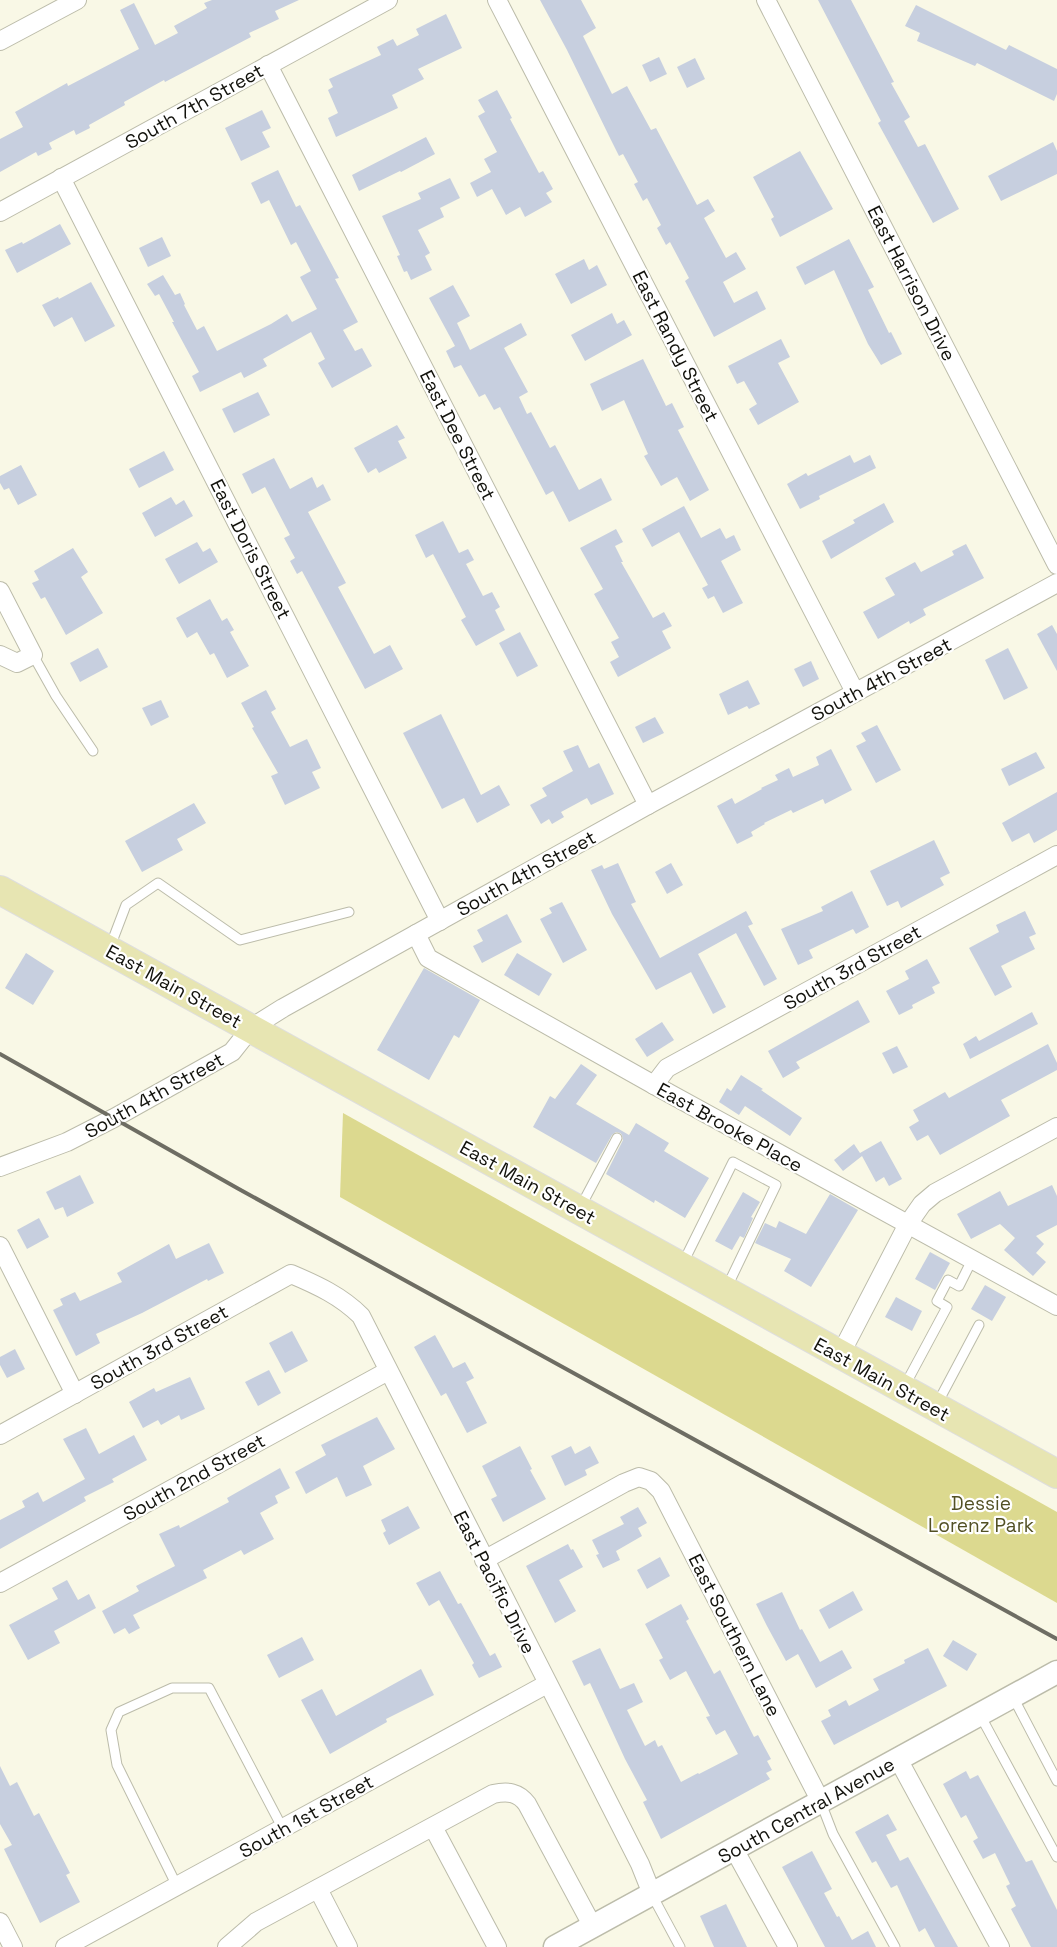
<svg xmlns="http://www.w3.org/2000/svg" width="1057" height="1947" font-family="'Space Grotesk',sans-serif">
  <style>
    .green { fill: #dcd98f }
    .building { fill: #c7cfdf }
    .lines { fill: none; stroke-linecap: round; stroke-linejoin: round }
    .service-casing { stroke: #bcbcaa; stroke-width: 11 }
    .minor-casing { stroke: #bcbcaa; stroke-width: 20 }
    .tertiary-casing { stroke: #bcbcaa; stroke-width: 25 }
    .primary-casing { stroke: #dededd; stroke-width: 30 }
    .service { stroke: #fff; stroke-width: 9 }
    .minor { stroke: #fff; stroke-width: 18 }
    .tertiary { stroke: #fff; stroke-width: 22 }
    .primary { stroke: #e7e5b2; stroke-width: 28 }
    .rail { stroke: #6e6d63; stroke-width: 4 }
    .labels { text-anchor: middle; stroke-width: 4.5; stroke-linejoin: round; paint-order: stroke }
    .street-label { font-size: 19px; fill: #12120c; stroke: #fff }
    .park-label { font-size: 19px; fill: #525024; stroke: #fff }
  </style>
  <rect width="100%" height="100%" fill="#f9f8e6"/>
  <!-- green -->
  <path class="green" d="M343,1113L1057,1512V1603L340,1197Z"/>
  <!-- building -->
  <g class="building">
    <path d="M212,0H299L275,11L279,19L249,33L251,37L165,82L164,80L124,102L125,105L89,125L90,128L76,135L74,130L49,143L52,149L38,156L36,152L0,172V139L23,127L15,112L67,83L68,86L139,49L120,10L134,3L155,45L178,33L174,26L207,8L204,3Z"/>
    <path d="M540,0H581L596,28L583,36L612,94L627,86L651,130L656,128L697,205L708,199L715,211L704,218L726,258L736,252L746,269L723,282L734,303L757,291L766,309L714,337L685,281L689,278L670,242L666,245L657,228L661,225L647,198L643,201L634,184L638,182L623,154L619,156L611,140L567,50Z"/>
    <path d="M818,0H851L894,82L891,83L910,117L904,121L918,147L925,144L959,209L933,223L878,123L881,121Z"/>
    <path d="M916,5L1006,50L1009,45L1057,69V94L1054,101L977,63L975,66L917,41L920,33L905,26Z"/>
    <path d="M446,14L462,48L418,69L424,79L392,95L398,108L336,137L328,118L338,113L328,90L333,87L329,79L381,55L377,47L393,39L397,46L419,35L416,29Z"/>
    <path d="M659,57L667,74L650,82L642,65Z"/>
    <path d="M695,58L705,79L687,88L677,67Z"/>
    <path d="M497,90L512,118L510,119L539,173L543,171L553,189L546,193L552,202L525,217L520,207L506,215L492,189L477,197L470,183L491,172L484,159L497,152L478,116L485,112L478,100Z"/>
    <path d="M262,110L271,128L262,132L270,147L241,161L225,128Z"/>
    <path d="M426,137L435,154L401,172L400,171L359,191L352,175Z"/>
    <path d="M1053,142L1057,151V174L1001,201L988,176Z"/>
    <path d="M800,151L833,209L780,237L771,219L774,217L753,177Z"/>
    <path d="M278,170L296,207L300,205L339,278L335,279L358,322L343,330L355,351L362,348L372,366L332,388L318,363L325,359L311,332L263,359L267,366L244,378L241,372L200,392L192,376L199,372L172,322H174L159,294L155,296L147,284L163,275L175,295L180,293L185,304L184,305L197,330L204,326L217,351L271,324L287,314L292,322L317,309L300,277L311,271L296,242L291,245L269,200L261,204L251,183Z"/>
    <path d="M450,178L460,198L440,208L444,217L418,230L430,253L425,256L432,270L411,280L407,271L404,272L397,256L400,255L382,216L421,199L418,193Z"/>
    <path d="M60,224L71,244L17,273L5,250L22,242L23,244Z"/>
    <path d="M162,237L171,256L148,267L139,248Z"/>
    <path d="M849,239L874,287L868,290L889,333L891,332L902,354L881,365L868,344L834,270L805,285L796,267Z"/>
    <path d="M584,259L589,270L597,265L607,285L571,304L555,274Z"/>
    <path d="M91,282L115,326L85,342L72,317L54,327L42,305L58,297L59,299Z"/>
    <path d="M453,285L470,316L457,323L470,350L521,323L527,335L504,348L528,392L519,397L527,414L531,412L550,448L555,445L579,490L601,478L612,500L569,522L553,491L546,495L500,407L494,410L485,394L479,397L461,365L454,368L446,351L455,346L429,298Z"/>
    <path d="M612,313L617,324L624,320L632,335L585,361L571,335Z"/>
    <path d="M781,339L790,357L778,363L799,402L758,425L749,409L757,404L744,381L737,384L728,366Z"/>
    <path d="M643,359L666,406L672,403L684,427L678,430L709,490L690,501L677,477L661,486L644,456L648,454L624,400L602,411L590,384Z"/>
    <path d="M258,392L270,415L234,433L222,409Z"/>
    <path d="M397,425L405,438L398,441L407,458L379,473L376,468L368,473L354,448Z"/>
    <path d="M164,451L174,470L139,488L129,469Z"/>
    <path d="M850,455L854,463L870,455L876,468L819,496L820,499L800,509L787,484L806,473L808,476Z"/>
    <path d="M274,458L290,489L312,477L317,488L323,484L331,500L308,512L346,583L338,587L374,654L390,645L403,669L365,689L302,571L297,574L290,561L295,558L284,538L290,535L265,487L252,494L242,474Z"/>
    <path d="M21,465L37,495L18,505L9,488L4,490L0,483V476Z"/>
    <path d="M171,497L176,505L184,500L193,516L155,537L142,513Z"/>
    <path d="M884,503L894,522L831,559L822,541L855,523L853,520Z"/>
    <path d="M684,506L701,538L720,528L726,539L734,535L741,550L721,561L743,603L723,613L714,596L708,599L702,588L708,585L679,532L652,547L642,529Z"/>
    <path d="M443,521L459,553L468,549L474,560L466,564L483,596L492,592L500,607L495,610L505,630L476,646L461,620L466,617L433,554L426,558L415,535Z"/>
    <path d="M616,529L623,542L615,546L623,562H621L653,618L664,612L672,626L662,631L671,648L618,677L610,662L619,657L611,642L619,638L594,594L603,589L580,548Z"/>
    <path d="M197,542L203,552L210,548L218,562L179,584L165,559Z"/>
    <path d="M966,544L984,578L923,609L926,615L910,624L909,621L878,639L863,612L895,595L885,578L915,562L921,572L954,555L952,551Z"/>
    <path d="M73,548L88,572L81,577L103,613L66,635L45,597L41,599L32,583L39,580L34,571Z"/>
    <path d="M210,599L222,621L227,618L234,630L230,632L249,666L227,678L214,653L210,655L197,632L187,638L176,618Z"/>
    <path d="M1052,625L1057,634V671L1037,634Z"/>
    <path d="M520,632L538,666L517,677L499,643Z"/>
    <path d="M98,648L108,667L80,682L70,663Z"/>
    <path d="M1008,648L1028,688L1004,700L985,660Z"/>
    <path d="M811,661L819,679L803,687L794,669Z"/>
    <path d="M748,680L760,704L749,709L747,706L728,715L719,694Z"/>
    <path d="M266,690L276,709L271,712L290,747L307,739L321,768L312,772L320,788L285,805L271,776L278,773L252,728L254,727L241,703Z"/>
    <path d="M161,700L169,717L151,726L142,708Z"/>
    <path d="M441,714L481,795L499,785L510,805L477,823L464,798L442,809L403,733Z"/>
    <path d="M655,717L664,733L643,743L635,727Z"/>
    <path d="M877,725L901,770L876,783L856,746L866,741L861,733Z"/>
    <path d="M578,745L589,768L599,763L614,794L591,805L587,798L561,812L564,817L552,824L549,819L541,824L530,805L547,796L542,788L573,771L563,751Z"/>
    <path d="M831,749L852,790L825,804L823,799L793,813L791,810L764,823L765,824L751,832L753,836L737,844L717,806L732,798L735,804L762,789L761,788L778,780L775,775L789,768L793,777L819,765L816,757Z"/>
    <path d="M1036,752L1045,768L1009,786L1001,769Z"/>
    <path d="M1057,792V830L1034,843L1029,833L1012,842L1002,823Z"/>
    <path d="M194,803L206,823L177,839L183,850L142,872L125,841Z"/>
    <path d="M934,840L950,873L940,878L944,885L901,908L898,901L887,906L870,871Z"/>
    <path d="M618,863L636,902L631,904L660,958L746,911L753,924L748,926L777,979L764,986L736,933L698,954L726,1007L713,1014L691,972L656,990L612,914L591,870L602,865L604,869Z"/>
    <path d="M671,863L683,885L667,894L655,872Z"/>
    <path d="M852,891L869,927L856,934L853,929L809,950L813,958L798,965L781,929L823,911L821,907Z"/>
    <path d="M562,902L587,950L563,963L540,919L552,913L549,908Z"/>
    <path d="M1025,911L1036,934L1029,937L1035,949L1001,966L1012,987L995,996L969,948L999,932L996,925Z"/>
    <path d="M507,914L522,942L482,963L473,946L483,941L477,930Z"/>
    <path d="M26,953L54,971L33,1005L5,988Z"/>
    <path d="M517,953L552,974L539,996L504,975Z"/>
    <path d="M927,959L940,983L932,987L935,993L912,1005L913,1008L899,1015L886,991L909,979L905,971Z"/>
    <path d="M424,968L480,1000L459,1038L454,1035L429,1080L377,1050Z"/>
    <path d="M858,1000L870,1022L796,1062L800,1068L783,1078L768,1051Z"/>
    <path d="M1032,1012L1038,1024L970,1059L963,1044L976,1036L979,1041Z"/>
    <path d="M662,1022L674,1040L647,1057L635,1039Z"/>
    <path d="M1048,1044L1057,1063V1070L1001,1100L1010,1116L940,1155L928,1135L917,1141L909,1127L919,1121L913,1110L945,1092L949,1098Z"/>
    <path d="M897,1046L908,1067L893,1074L882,1053Z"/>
    <path d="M581,1064L597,1075L576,1104L629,1135L636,1123L669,1143L664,1151L709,1178L685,1218L655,1200L654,1203L606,1174L623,1140L622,1135L620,1133L616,1132L612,1135L596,1163L533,1127L550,1096L555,1099Z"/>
    <path d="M741,1075L763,1089L761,1090L802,1118L790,1136L745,1106L739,1115L719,1102L727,1088L731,1091Z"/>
    <path d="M881,1141L902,1179L889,1186L884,1177L876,1182L862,1156L843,1171L834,1160L854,1144L860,1153Z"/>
    <path d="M80,1175L94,1203L67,1217L63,1207L55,1210L46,1192Z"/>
    <path d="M1052,1185L1057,1196V1225L1036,1236L1044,1244L1036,1253L1046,1262L1033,1276L1004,1250L1015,1238L1000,1224L971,1239L957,1214L1000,1191L1008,1206Z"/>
    <path d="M743,1192L760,1202L751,1217L753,1218L744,1238L740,1236L732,1250L715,1241Z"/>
    <path d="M830,1194L858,1210L811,1287L784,1271L791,1259L755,1243L765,1223L776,1228L779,1221L806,1234Z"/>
    <path d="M39,1218L49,1237L27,1249L17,1230Z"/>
    <path d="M209,1243L224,1273L208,1281L207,1279L142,1313L96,1334L100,1343L76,1356L53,1310L63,1305L60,1299L75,1292L80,1301L122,1282L117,1273L169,1244L176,1259Z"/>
    <path d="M930,1252L950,1263L935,1290L915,1279Z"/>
    <path d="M985,1285L1006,1297L992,1321L971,1309Z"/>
    <path d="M896,1297L922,1311L912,1331L885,1317Z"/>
    <path d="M292,1331L308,1361L285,1373L269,1343Z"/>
    <path d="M435,1335L453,1368L465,1362L474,1378L466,1382L487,1423L467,1433L446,1393L441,1396L414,1347Z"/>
    <path d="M15,1349L25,1369L7,1378L0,1365V1357Z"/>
    <path d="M269,1370L281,1393L258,1406L245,1382Z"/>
    <path d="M190,1377L205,1409L181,1420L179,1415L161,1425L158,1420L143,1428L129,1402L154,1388L156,1392Z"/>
    <path d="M377,1417L395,1449L363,1466L372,1485L346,1497L337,1477L306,1494L295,1472L326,1455L321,1445Z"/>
    <path d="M86,1428L99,1454L134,1435L147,1460L112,1479L114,1482L84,1497L86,1501L0,1549V1520L25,1507L22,1501L38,1492L43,1502L85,1479L63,1439Z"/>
    <path d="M520,1446L532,1469L530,1470L546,1499L503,1522L491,1499L497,1496L482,1466Z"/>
    <path d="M571,1446L575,1454L590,1446L599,1463L585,1470L587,1475L565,1486L551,1456Z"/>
    <path d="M280,1468L290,1488L275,1496L278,1503L260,1513L274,1539L244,1555L241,1550L203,1570L207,1578L133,1615L140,1628L129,1634L125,1628L114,1634L102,1611L139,1591L136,1586L175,1566L159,1534L179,1525L180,1528L229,1502L227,1498Z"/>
    <path d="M408,1506L420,1528L389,1545L383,1533L386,1531L381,1520Z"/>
    <path d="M638,1507L647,1523L638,1528L642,1536L616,1551L620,1560L603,1568L596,1555L599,1554L592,1540L624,1524L620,1517Z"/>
    <path d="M568,1544L571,1550L573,1549L583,1567L559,1580L576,1611L555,1623L526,1566Z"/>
    <path d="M660,1557L670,1576L647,1589L637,1570Z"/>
    <path d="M440,1571L458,1604L461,1603L490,1656L495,1653L502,1667L479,1678L472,1665L474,1663L439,1600L429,1606L416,1583Z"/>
    <path d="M67,1580L78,1600L89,1594L96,1608L54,1631L60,1643L28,1660L9,1625L58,1599L52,1588Z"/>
    <path d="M853,1591L863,1610L829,1629L819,1610Z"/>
    <path d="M782,1592L800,1630L802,1629L820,1662L842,1650L852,1668L816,1688L798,1654L786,1661L767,1626L756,1604Z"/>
    <path d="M681,1604L689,1619L686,1621L714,1674L720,1670L754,1737L758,1735L771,1759L767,1761L772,1770L766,1773L770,1779L661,1839L643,1802L647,1800L625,1759L590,1683L584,1686L572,1661L600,1648L620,1689L634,1683L643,1702L627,1710L645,1746L655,1740L658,1747L662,1745L681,1782L698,1773L699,1774L738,1754L725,1730L716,1735L706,1717L710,1716L686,1671L670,1680L659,1660L663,1658L645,1624Z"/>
    <path d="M302,1637L314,1660L279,1678L267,1655Z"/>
    <path d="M953,1640L977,1654L967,1671L943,1656Z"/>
    <path d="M928,1648L947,1686L834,1745L821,1721L831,1716L828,1710L846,1700L849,1706L879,1690L873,1679L905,1663L904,1660Z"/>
    <path d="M421,1669L434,1695L386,1719L387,1722L330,1754L301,1700L322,1689L336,1716Z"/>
    <path d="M0,1766L10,1786L17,1782L34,1816L39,1813L70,1873L66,1875L80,1902L40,1923L4,1849L12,1845L0,1824Z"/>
    <path d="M966,1771L970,1779L978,1775L1026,1862L1032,1860L1057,1910V1947H1031L1011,1909L1016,1906L1006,1886L1010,1884L995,1853L983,1859L973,1841L978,1838L966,1815L961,1818L943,1784Z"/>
    <path d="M888,1814L897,1830L886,1835L900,1861L908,1857L958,1947H935L925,1928L919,1932L897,1885L891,1888L876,1861L872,1863L855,1832Z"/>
    <path d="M812,1851L832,1889L824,1893L837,1917L839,1916L852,1940L868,1931L876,1947H825L782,1867Z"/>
    <path d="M726,1904L747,1947H714L700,1916Z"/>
  </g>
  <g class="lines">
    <defs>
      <g id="service">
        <path d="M33,655L56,696L93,751"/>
        <path d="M110,947L126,905L158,883L240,940L349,912"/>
        <path d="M580,1208L617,1138"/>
        <path d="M683,1263L733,1162L776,1185L726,1289"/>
        <path d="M904,1387L947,1307L937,1301L948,1280L959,1286L972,1260"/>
        <path d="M937,1404L979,1325"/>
        <path d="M1013,1697L1057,1781"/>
        <path d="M980,1715L1057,1857"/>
        <path d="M821,1803L833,1834L895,1947"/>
        <path d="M177,1886L117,1765L111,1730L119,1712L172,1688H209L283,1829"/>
        <path d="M652,1895L680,1947"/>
      </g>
      <g id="minor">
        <path d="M497,0L855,692"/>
        <path d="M766,0L1057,565"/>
        <path d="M0,41L77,0"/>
        <path d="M268,65L648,805"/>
        <path d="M61,178L440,921"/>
        <path d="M0,212L388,0"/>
        <path d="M0,591L33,655L17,663L0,655"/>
        <path d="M416,934L428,958L654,1085L1057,1306"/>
        <path d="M654,1085L667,1068L1057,855"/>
        <path d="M0,1167L67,1142L114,1118L232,1052L251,1028L283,1008L648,805L1057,583"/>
        <path d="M0,1246L75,1394"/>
        <path d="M840,1355L908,1224L922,1204L935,1193L1057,1127"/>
        <path d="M0,1435L291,1274C317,1285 341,1296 361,1316L640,1864L652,1894"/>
        <path d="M484,1560L624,1483L639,1477L651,1481L661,1491L821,1802"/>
        <path d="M0,1583L388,1371"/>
        <path d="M898,1759L1000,1947"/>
        <path d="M433,1827L497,1947"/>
        <path d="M734,1849L788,1947"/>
        <path d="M318,1889L348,1947"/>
        <path d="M0,1922L13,1947"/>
        <path d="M65,1947L547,1684"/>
        <path d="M227,1947L256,1922L493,1794C508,1791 518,1792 527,1804L593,1927"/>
      </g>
      <path id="tertiary" d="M555,1947L1057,1672"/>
      <path id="primary" d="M0,890L1057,1474"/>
    </defs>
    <!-- service casing -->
    <use href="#service" class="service-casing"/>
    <!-- minor casing -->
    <use href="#minor" class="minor-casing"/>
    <!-- tertiary casing -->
    <use href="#tertiary" class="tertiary-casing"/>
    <!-- primary casing -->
    <use href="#primary" class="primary-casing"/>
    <!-- service -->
    <use href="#service" class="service"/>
    <!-- minor -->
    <use href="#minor" class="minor"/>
    <!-- tertiary -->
    <use href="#tertiary" class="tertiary"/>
    <!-- primary -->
    <use href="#primary" class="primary"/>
    <!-- rail -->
    <path class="rail" d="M0,1054L237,1188L1057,1639"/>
  </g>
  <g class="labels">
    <!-- street labels -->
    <g class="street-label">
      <text transform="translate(194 106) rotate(-29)" y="7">South 7th Street</text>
      <text transform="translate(912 283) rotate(63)" y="7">East Harrison Drive</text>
      <text transform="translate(676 346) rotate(63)" y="7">East Randy Street</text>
      <text transform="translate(458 435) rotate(63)" y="7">East Dee Street</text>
      <text transform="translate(251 549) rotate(63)" y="7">East Doris Street</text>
      <text transform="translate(881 679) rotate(-28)" y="7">South 4th Street</text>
      <text transform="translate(526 873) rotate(-29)" y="7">South 4th Street</text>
      <text transform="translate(852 967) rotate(-29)" y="7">South 3rd Street</text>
      <text transform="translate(174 986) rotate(29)" y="7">East Main Street</text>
      <text transform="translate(154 1095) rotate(-29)" y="7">South 4th Street</text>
      <text transform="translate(730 1127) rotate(29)" y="7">East Brooke Place</text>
      <text transform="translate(528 1182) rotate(29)" y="7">East Main Street</text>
      <text transform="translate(159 1347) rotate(-29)" y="7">South 3rd Street</text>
      <text transform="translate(882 1379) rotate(29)" y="7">East Main Street</text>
      <text transform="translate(194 1477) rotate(-29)" y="7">South 2nd Street</text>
      <text transform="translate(495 1582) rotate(63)" y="7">East Pacific Drive</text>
      <text transform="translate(735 1635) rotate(63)" y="7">East Southern Lane</text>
      <text transform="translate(806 1810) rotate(-29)" y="7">South Central Avenue</text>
      <text transform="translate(306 1816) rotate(-29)" y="7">South 1st Street</text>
    </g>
    <!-- park labels -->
    <g class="park-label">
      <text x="981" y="1510">Dessie<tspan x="981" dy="22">Lorenz Park</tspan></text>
    </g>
  </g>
</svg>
